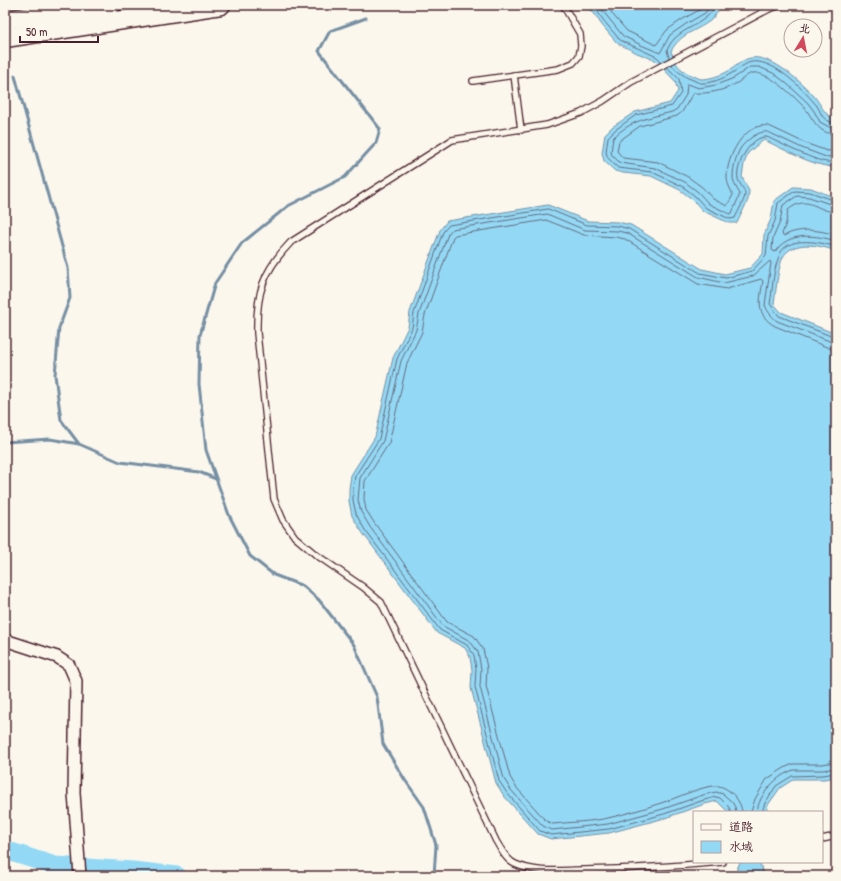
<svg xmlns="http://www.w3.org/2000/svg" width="841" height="881" font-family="'Patrick Hand','LXGW WenKai TC',sans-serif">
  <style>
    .water { fill: #93d9f5; stroke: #768fa4 }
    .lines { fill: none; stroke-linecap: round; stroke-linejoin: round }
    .shore { stroke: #67697c; stroke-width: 1 }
    .stream { stroke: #768fa4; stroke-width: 3 }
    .river { stroke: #93d9f5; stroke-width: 19 }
    .service-casing { stroke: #4a1f2b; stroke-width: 8 }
    .minor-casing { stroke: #4a1f2b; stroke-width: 14 }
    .primary-casing { stroke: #4a1f2b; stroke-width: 21 }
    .service { stroke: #fbf7ec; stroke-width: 5.5 }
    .minor { stroke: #fbf7ec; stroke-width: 11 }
    .primary { stroke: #fbf7ec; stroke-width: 18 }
  </style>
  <rect width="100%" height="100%" fill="#fbf7ec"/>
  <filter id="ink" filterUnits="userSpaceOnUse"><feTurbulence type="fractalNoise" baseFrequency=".025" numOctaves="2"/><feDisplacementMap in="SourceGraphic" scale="8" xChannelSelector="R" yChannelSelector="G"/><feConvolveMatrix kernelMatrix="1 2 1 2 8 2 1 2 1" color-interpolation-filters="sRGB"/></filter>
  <g filter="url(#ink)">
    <!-- water -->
    <g class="water">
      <path d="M582,5H716L718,11C716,14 713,18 710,21C695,32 681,33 671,51C675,63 678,68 689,74C693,75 697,78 701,79C710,79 722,75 730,70C741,63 745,56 759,58C778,61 801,82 814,96C821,104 825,117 836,119V164L832,167C808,164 786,150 764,140L756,146L748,153L744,164L742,177L749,191L748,200L737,223H729L703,211L692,199L680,190L651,176L623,173L615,171L604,161L602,153L605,134L612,127L635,112L670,103L678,91L675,81L655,60L637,53L617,43L601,24L594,13Z"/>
      <path d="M793,187L811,188L836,198V251C822,246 798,240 786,253C778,260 776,293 774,304L781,312L836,334V777L824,779H794L780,788L768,805L766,812H728L717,801L705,804L665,818L609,833L551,839L538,834L504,796L496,783L471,688L472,670L470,657L465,648L437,633L362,532L352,516L349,501V489L351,475L375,437L393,358L408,327L410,312L440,230L447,221L548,205L588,221L618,222L631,225L702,269L725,274L750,268L763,254L764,235L771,219L774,201Z"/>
      <path d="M740,862H760L762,871L767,876H732L735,874Z"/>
    </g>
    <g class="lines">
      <!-- shore -->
      <g class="shore">
        <path d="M588,5L597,11L604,21L620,40L657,57L662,62"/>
        <path d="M598,5L623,36L641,45L660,53L670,35L686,24L705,13L708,9V5"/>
        <path d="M607,5L613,15L627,31L656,45L667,30L683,19L701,9L702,5"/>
        <path d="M669,58L667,50C669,46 671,42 674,39C686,27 703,24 713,10V5"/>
        <path d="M672,65C675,70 683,75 688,78C692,79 696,82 700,83C710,84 723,79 732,73C741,68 747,60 759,62C779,65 804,90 817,106C820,110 821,116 825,119C828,121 832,123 836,123"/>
        <path d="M667,67L679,79L681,93L672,106L636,115L615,130L608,137L606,152L608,158L618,168L652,172L682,186L695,196L706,208L730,219L735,218C737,213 746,198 745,193C744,188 739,184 738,179C735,165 751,135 767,137C778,142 820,164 830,162C832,162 834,161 836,161"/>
        <path d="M836,128L829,127L820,122L814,111L807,102L785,82L773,73L759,67H750L734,78L716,85L699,88L687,84L686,95L677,109L672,112C648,118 631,120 613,138L611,152L612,155L620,163L655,168L685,182L698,192L709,204L730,214L732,213L740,194C737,189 733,183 733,177C733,168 736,156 740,149C745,141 759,130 768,132L802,148L826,157L836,156"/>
        <path d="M836,134C816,134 814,118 803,106C793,96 782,85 770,78C766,76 758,72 753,73C747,74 742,80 737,83C724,91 708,94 693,93L682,112L677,116L640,126L619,141L617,151L623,158L658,162L688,177L702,187L713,199L727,206L733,195C731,190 727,184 727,178C726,157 745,121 769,126L805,143L827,151L836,150"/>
        <path d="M836,206L809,197L797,196L783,205L780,222L773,238L772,250L775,252C788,231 817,235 836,241"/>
        <path d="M836,212C816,212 809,193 788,210L786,223L782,234L784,236C799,227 820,230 836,235"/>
        <path d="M836,247C822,242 790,236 781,252C773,267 773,287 770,304L779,316L836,338"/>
        <path d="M731,812L728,806L720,798L716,797L704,800L664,814L609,829L551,835L540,831L507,793L499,781L475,687L476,669L474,655L467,645L440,630L365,530L356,514L353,500V489L355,476L379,439L397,359L412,328L414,313L443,232L449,225L548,209L587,225L618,226L629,229L700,273L726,278L752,271L766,256L768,236L775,221L778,203L795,191L810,192L836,201"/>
        <path d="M736,812L735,807L732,802L723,794L716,792L703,795L663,809L608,824L552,830L543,826L511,790L504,779L480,687L481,669L478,652L470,641L443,626L370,527L361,512L358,500L360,478L383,441L401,361L416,330L419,314L448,234L452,229L547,214L585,230L617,231L627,233L698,277L724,283L753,276L770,261L771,263L765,305C767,311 772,317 777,321L832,342L836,343"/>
        <path d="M742,812C742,802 730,788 719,786C705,784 675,799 661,803C643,809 625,814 608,818C590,822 571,822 553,824L546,821L516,787L510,777L486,686L487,668L483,649L474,636L447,622L375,524L366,510L364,499L365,481L389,443L407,363L422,332L425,315L453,237L455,235L546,220L584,235L616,237L625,239L698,284L727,289L761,279L763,281C760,299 755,315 775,326L829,348L836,349"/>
        <path d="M751,812L755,799L767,779L786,767L793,764H822L836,762"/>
        <path d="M757,812C758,795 778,774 794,770H823L836,768"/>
        <path d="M762,812L765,803L776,786L792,776L823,775L836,773"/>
      </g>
      <!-- stream -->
      <g class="stream">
        <path d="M366,18L330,31L319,51L380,129L376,143L345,177L288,206L242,243L215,283L200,335L199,384L206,450L229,515L250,556L274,575L303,586L319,600L354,645L377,697L383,744L405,780L424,807L436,845L434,876"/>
        <path d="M15,76L68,268L70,298L59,328L55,375L61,420L79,444L120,462L199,472L216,479"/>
        <path d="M5,442L50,439L79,444"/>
      </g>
      <!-- river -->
      <path class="river" d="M5,850L55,866L133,871L177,876"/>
      <defs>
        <g id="service">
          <path d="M514,75L521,130"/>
          <path d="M473,81L558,69L573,63L579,56L581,46L580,34L563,5"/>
          <path d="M822,839L836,836"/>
          <path d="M723,862C677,866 631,869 585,870C562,870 537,874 515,864C506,860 501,849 496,841L381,602L363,587L315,554L295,537L283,520L274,499L257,333C256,293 263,271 291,242L452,140L547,125L581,113L603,101L631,82L769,9L781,5"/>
        </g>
        <path id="minor" d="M5,640L57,657L69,665L76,681L74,793L80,876"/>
        <g id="primary">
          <path d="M5,20L111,5"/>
          <path d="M5,38L221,5"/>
        </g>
      </defs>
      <!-- service casing -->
      <use href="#service" class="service-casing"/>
      <!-- minor casing -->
      <use href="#minor" class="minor-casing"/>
      <!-- primary casing -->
      <use href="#primary" class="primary-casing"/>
      <!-- service -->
      <use href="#service" class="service"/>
      <!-- minor -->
      <use href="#minor" class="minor"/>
      <!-- primary -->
      <use href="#primary" class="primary"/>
    </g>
  </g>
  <!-- margin -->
  <rect width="841" height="881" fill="none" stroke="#fbf7ec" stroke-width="20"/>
  <rect x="10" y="10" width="821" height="861" fill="none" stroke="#4a1f2b" stroke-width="1.5" filter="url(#ink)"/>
  <!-- legend -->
  <rect x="693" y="811" width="130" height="52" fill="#fbf7ec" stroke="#b4a19f"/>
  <rect x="701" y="824" width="20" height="6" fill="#fbf7ec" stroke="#b4a19f"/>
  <text x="729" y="831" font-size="12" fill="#4a1f2b">道路</text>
  <rect x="701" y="841" width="20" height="12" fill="#93d9f5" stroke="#b4a19f"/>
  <text x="729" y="851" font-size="12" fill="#4a1f2b">水域</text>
  <!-- north arrow -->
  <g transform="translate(803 38) rotate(10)"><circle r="19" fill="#fbf7ec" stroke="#b4a19f"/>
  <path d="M0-3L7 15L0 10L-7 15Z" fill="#d1495b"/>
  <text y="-6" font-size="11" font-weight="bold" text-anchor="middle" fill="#4a1f2b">北</text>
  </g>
  <!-- scale -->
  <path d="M20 36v6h78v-6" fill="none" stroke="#4a1f2b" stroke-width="2"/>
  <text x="26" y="36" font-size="12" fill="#4a1f2b" stroke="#fbf7ec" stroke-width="3" paint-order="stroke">50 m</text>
</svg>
